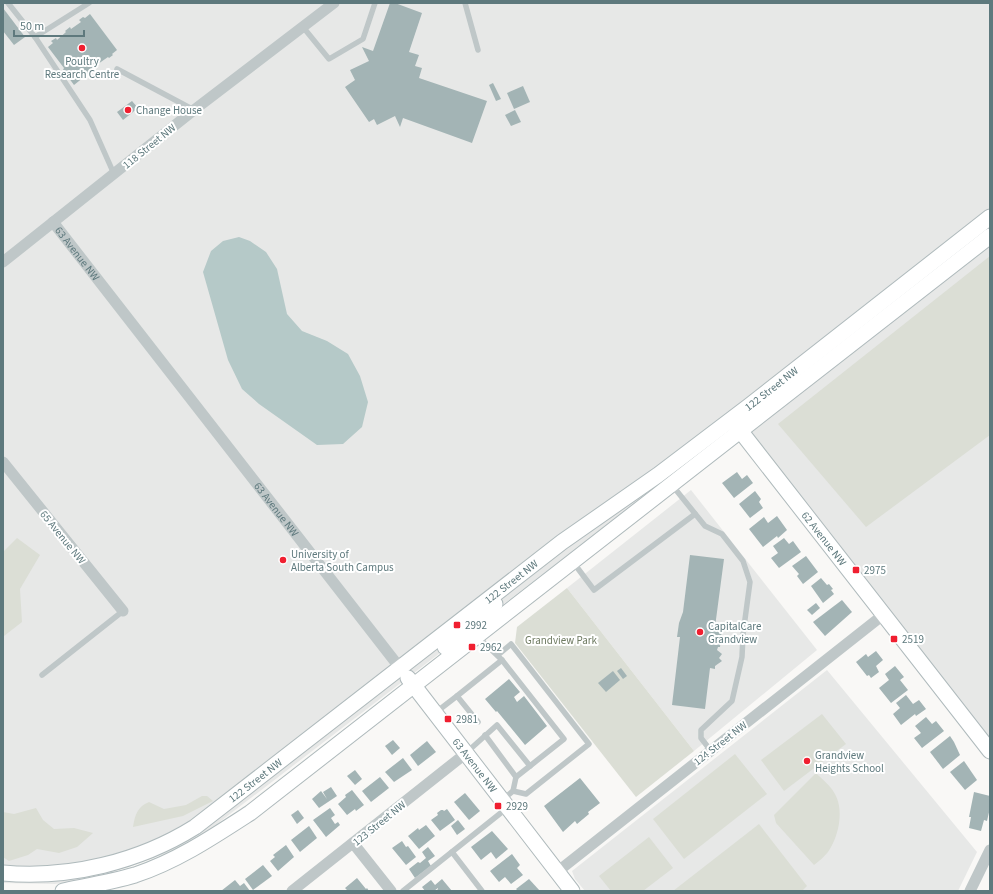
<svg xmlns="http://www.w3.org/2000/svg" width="993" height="894" font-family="'Source Sans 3',sans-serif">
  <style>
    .built { fill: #e7e8e7 }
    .green { fill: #dbded5 }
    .water { fill: #b5c9c8 }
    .building { fill: #a3b4b5 }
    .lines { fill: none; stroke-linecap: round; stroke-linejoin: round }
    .secondary-casing { stroke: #afbabc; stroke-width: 17 }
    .lane { stroke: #bfc7c8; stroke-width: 5.5 }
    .street { stroke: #bfc7c8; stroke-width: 11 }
    .secondary { stroke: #fff; stroke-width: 15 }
    .poi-dot { fill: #f01f30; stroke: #fff; stroke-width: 1.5 }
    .labels { text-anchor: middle; stroke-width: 4; stroke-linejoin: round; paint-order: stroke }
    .poi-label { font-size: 11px; fill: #5e797d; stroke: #fff; text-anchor: start }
    .street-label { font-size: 11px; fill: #5e797d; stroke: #fff }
    .park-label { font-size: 11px; fill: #6e7a61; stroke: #fff }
  </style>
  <rect width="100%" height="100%" fill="#f9f8f6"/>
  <!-- built -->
  <g class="built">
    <path d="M3,3H990V752L736,426L217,824L173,851L101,876L55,884L3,883Z"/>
    <path d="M691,490L817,650L694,751L567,588Z"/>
    <path d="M827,670L977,852L958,891H585L575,879L572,871Z"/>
  </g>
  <!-- green -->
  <g class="green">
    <path d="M990,256V435L866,527L778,424Z"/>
    <path d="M17,538L40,555L20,589L22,622L4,636L3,647V552Z"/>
    <path d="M567,588L694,751L636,797L515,643L517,627Z"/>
    <path d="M822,714L846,744L784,791L761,760Z"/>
    <path d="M735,754L767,794L684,859L653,819Z"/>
    <path d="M816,773C823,780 832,787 836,796C844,813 838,838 828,852C824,857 819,861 814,865L776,823L774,815Z"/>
    <path d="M202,796H207L213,801L183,816L133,827C135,815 137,807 149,802L164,809L186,805Z"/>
    <path d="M36,808L43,820L54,829L74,828L93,833L77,847L59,853L37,849L28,855L9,861L3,857V812L14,814Z"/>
    <path d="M759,824L807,886L802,891H673Z"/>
    <path d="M649,837L673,868L643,891H611L599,876Z"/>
  </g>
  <!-- water -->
  <path class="water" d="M239,237L250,241L266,252L277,269L287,314L302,331L327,341L348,354L360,376L368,402L362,427L343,444L317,445L259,404L242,389L228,360L203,272L211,251L223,241Z"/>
  <!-- building -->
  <g class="building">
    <path d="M390,3H395L422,13L409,52L419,55L415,66L422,68L419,78L487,101L472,143L403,118L400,127L395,116L377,125L374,119L369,122L345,87L355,80L350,70L369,61L362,47L373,51Z"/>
    <path d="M3,8L25,37L14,45L3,31Z"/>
    <path d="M90,14L117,50L112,54L113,55L109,58L108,57L98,64L99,65L74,85L63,70L64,68L48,47L53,43L51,41L56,38L57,40L66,32L65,31L70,27L71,29L81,22L79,20L83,17L85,18Z"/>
    <path d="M493,83L501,99L496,101L489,85Z"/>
    <path d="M523,86L530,102L514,109L507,93Z"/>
    <path d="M132,101L138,108L123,120L117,112Z"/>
    <path d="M515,110L521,122L511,126L505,115Z"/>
    <path d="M737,472L742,479L747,475L753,483L734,498L722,483Z"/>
    <path d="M755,491L761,499L759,502L763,508L750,518L739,504Z"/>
    <path d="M777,516L787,530L778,538L777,536L763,547L749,529L764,517L768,523Z"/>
    <path d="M784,538L789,544L793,541L801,552L779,568L771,558L778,553L773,546Z"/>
    <path d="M690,555L724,559L715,627L722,628L720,647H718L717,650L722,654L719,658L722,661L715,666V669L710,668L705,709L672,705L680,637H677L679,623L683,612Z"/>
    <path d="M806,556L818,572L803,584L797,576L799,574L792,566Z"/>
    <path d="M821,578L827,585L829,584L833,589L831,590L834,594L823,603L811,586Z"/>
    <path d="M842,600L852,612L825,636L813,622Z"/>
    <path d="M816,603L820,608L812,615L807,610Z"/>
    <path d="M876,651L883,660L876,666L879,672L871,678L869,675L867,676L856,662L866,654L868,657Z"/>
    <path d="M895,666L904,677L900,680L908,690L891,703L879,688L889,680L885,674Z"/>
    <path d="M621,668L627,676L623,679L617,671Z"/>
    <path d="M613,671L620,680L606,692L598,683Z"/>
    <path d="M509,679L520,692L514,697L517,702L524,696L547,726L525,745L497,711L496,712L485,699Z"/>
    <path d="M906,695L913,704L919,700L926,709L916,716L915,714L901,725L893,714L900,708L896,703Z"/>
    <path d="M926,717L932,724L936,721L944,731L922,748L914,738L921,733L915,726Z"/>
    <path d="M950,736L954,742L960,755L943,769L930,752Z"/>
    <path d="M393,740L400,748L392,755L385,746Z"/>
    <path d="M427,741L436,752L418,766L410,755Z"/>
    <path d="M403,758L412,770L394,782L385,772Z"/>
    <path d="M964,761L977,780L965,790L950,772Z"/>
    <path d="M355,770L362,779L355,785L347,776Z"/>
    <path d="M380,777L389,788L371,802L362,791Z"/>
    <path d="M580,778L600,803L588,812L589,814L577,824L575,821L563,832L544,806Z"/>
    <path d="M331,787L337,796L319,808L312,799L321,791L327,799L323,792Z"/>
    <path d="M352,790L364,805L356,811L355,809L347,815L338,804L346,797L345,795Z"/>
    <path d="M974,792L990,796V808L987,821L984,820L981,831L969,828L971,817H969Z"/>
    <path d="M465,793L480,811L469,820L454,802Z"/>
    <path d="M330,808L335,815L331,818L335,824L338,822L340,825L326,837L313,820Z"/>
    <path d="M447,809L455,820L440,831L431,820L438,815L437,813L441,810H443L444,811Z"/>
    <path d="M298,810L304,818L297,824L291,815Z"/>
    <path d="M458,820L465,829L457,835L451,826Z"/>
    <path d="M426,825L435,836L419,849L408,836L418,828L419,830Z"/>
    <path d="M309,826L317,838L300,852L291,840Z"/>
    <path d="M492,831L508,849L496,859L491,852L481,860L471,847Z"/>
    <path d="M402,841L406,847L408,846L416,857L406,865L392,848Z"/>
    <path d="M286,845L294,857L278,871L270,861L275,857L273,855Z"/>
    <path d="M428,847L435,856L428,861L431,866L415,878L409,869L418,862L420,863L426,858L422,852Z"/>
    <path d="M512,854L520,865L517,868L523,875L511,884L505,877L499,882L490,871Z"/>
    <path d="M263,865L272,876L253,890L245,879Z"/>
    <path d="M357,878L366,889L367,888L369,891H348L345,888Z"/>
    <path d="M442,879L452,891H436L438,889V888L434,891H425L422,887L431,880L435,885Z"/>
    <path d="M529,879L540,891H518L516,889Z"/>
    <path d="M235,880L240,886L244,883L250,891H221Z"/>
  </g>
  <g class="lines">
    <defs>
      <g id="secondary">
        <path id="s2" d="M735,424L990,751"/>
        <path d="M445,647L482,617L495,604"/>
        <path id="s3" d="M408,678L572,891"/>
        <path id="s4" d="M3,873C69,879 139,862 195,827L562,542L658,475L749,406L990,217"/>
        <path d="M63,891C87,886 111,882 135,875C177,861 213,837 250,813L990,236"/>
      </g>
    </defs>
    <!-- secondary casing -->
    <use href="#secondary" class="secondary-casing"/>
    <!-- lane -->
    <g class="lane">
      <path d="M8,3L35,37L90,120L114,174"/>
      <path d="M465,3L478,50"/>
      <path d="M303,27L329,59L363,39L375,3"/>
      <path d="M35,37L89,3"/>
      <path d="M117,69L194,110"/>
      <path d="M672,485L705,526L722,534L743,561L750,582L743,634L742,657L732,701L701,730V738L711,751"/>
      <path d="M573,562L594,590L695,514"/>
      <path d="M498,655L511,644L589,744L526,794L513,791"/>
      <path d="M42,675L123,611"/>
      <path d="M457,696L502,660"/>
      <path d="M435,713L457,696L478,722"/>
      <path d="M485,735L516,777L513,791L502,800"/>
      <path d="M467,752L497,725L530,766L564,739L502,660L477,636"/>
      <path d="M516,777L530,766"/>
      <path d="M452,852L482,891"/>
      <path d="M403,891L507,808"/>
    </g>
    <!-- street -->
    <g class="street">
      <path id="s1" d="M53,222L400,668"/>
      <path d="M3,262L194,110L334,3"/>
      <path d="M3,462L123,611"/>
      <path d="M353,843L391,891"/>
      <path d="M557,872L883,615"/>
      <path d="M292,891L465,754"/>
      <path d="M970,891L990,850"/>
    </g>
    <!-- secondary -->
    <use href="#secondary" class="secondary"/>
  </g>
  <!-- markers -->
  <g class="poi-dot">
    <circle cx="82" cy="48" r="4"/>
    <circle cx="128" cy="110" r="4"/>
    <circle cx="283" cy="560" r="4"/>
    <rect x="852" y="566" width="8" height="8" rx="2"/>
    <rect x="453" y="621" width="8" height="8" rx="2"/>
    <circle cx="700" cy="632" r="4"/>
    <rect x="890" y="635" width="8" height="8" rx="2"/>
    <rect x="468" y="643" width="8" height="8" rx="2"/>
    <rect x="444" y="715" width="8" height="8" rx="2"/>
    <circle cx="807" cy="761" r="4"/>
    <rect x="494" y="802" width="8" height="8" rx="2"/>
  </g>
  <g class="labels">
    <!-- poi labels -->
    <g class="poi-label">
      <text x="82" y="65" text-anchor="middle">Poultry<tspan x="82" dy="13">Research Centre</tspan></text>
      <text x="136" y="114">Change House</text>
      <text x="291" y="558">University of<tspan x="291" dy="13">Alberta South Campus</tspan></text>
      <text x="864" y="574">2975</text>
      <text x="465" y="629">2992</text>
      <text x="708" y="630">CapitalCare<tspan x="708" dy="13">Grandview</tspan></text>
      <text x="902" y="643">2519</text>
      <text x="480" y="651">2962</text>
      <text x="456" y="723">2981</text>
      <text x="815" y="759">Grandview<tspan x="815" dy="13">Heights School</tspan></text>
      <text x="506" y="810">2929</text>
    </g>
    <!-- street labels -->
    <g class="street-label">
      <text transform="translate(149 146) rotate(-39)" y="4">118 Street NW</text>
      <text dy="4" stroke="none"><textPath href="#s1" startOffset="40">63 Avenue NW</textPath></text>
      <text dy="4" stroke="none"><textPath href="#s4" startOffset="925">122 Street NW</textPath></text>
      <text dy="4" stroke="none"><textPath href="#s1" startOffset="364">63 Avenue NW</textPath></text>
      <text transform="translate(63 537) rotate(51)" y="4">65 Avenue NW</text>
      <text dy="4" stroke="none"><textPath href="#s2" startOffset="145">62 Avenue NW</textPath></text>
      <text dy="4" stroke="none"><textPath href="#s4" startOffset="601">122 Street NW</textPath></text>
      <text transform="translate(720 743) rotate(-38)" y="4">124 Street NW</text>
      <text dy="4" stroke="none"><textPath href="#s3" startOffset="110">63 Avenue NW</textPath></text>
      <text dy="4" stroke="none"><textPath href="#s4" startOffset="277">122 Street NW</textPath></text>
      <text transform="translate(379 823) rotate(-39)" y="4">123 Street NW</text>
    </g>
    <!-- park labels -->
    <g class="park-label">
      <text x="561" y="644">Grandview Park</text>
    </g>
  </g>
  <!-- border -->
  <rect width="993" height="894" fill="none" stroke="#5e797d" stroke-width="8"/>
  <!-- scale -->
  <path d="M14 30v6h70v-6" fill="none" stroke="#5e797d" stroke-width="2"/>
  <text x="20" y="30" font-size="12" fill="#5e797d" stroke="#ffffff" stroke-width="3" paint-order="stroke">50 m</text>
</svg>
